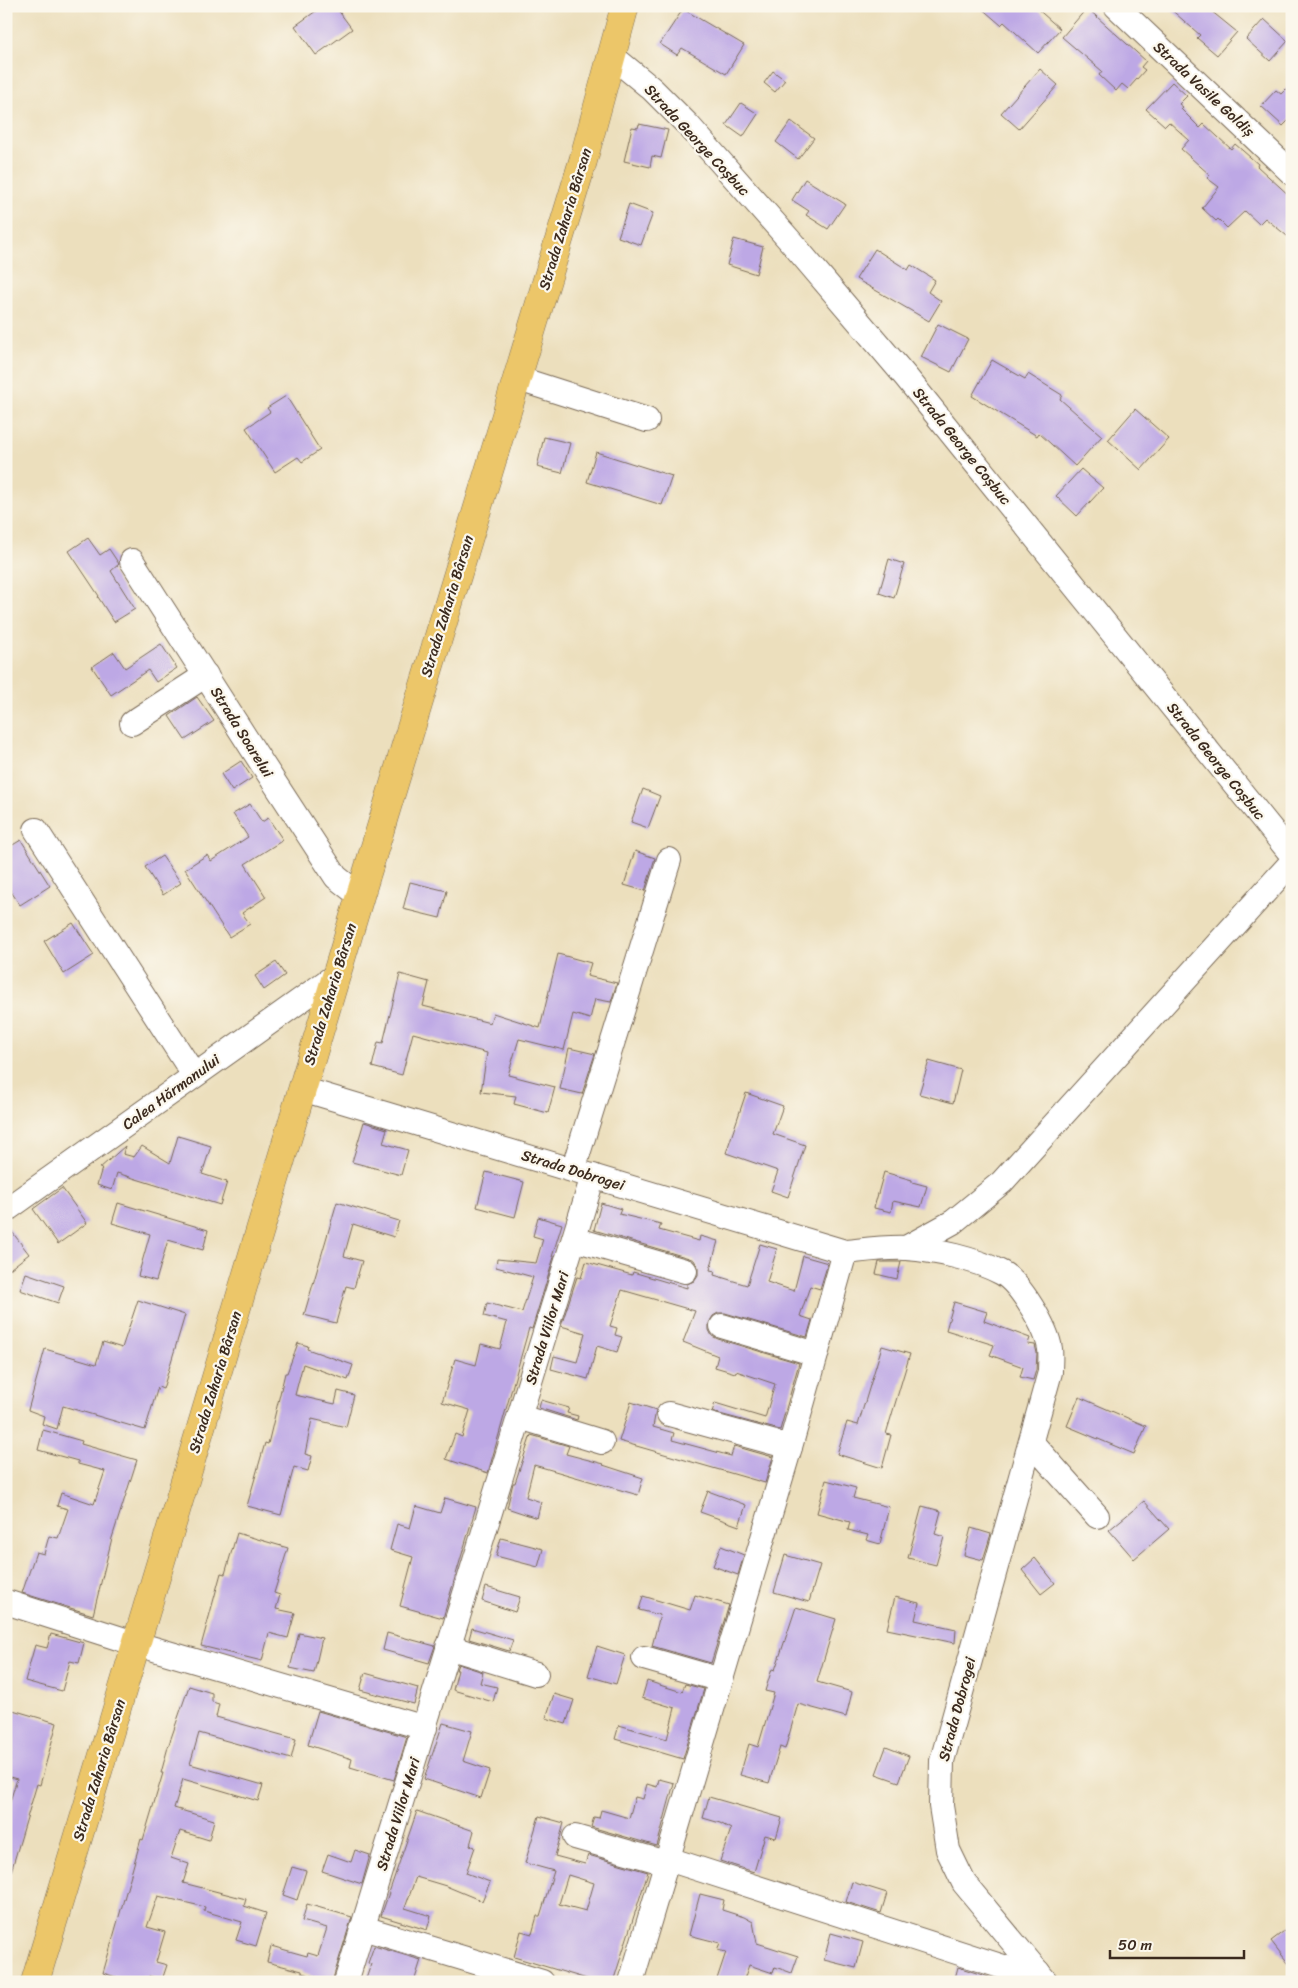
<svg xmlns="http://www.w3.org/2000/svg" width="1298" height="1988" font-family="Sriracha,sans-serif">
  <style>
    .building { fill: #bda8e5; fill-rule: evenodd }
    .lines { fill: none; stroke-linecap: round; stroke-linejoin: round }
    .minor-casing { stroke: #796956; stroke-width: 26 }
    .major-casing { stroke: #796956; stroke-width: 29 }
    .minor { stroke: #fff; stroke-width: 24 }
    .major { stroke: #ecc669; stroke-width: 28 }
    .labels { text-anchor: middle; stroke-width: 4.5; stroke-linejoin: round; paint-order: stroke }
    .street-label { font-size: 15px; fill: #3b2a1e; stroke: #fbf7ec }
  </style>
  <rect width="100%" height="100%" fill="#fbf7ec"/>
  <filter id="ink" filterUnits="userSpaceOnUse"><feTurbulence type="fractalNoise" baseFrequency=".02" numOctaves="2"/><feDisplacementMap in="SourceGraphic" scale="10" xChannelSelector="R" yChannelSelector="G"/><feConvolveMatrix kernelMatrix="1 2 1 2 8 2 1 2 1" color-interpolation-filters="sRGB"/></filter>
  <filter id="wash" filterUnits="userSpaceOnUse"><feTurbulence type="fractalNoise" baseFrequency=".0096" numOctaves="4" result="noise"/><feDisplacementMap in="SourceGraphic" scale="20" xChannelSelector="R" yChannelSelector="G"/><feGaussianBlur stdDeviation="1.12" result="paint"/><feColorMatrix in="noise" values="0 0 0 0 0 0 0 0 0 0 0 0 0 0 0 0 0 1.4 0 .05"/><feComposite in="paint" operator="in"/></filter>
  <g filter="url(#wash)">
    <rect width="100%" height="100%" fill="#ecdfbd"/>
    <g id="blocks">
      <!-- building -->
      <g class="building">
        <path d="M323,6H335L352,29L316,55L295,26Z"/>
        <path d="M979,6H1034L1060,29L1038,53L1004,22L1001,25Z"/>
        <path d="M1167,6H1205L1237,32L1217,55L1197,38L1200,35Z"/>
        <path d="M1087,8L1146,61L1141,67L1145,70L1128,89L1122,84L1116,91L1099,75L1102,71L1062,37Z"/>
        <path d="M683,9L744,45L726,74L682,48L677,55L660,44Z"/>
        <path d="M1264,19L1288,41L1270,61L1246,39Z"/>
        <path d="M1040,69L1058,85L1019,129L1001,113Z"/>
        <path d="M773,71L785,80L775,92L764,83Z"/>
        <path d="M1172,82L1187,96L1179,104L1183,107L1181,109L1200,128L1204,124L1231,149L1235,144L1258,164L1257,166L1292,198V240L1265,218L1259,224L1245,211L1227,228L1218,219L1216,221L1202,208L1219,187L1207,178L1210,175L1181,149L1189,140L1169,122L1165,126L1146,109Z"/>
        <path d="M1292,83V117L1283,126L1261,106L1276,90L1281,94Z"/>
        <path d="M741,103L758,114L743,137L726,125Z"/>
        <path d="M791,121L814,138L798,159L776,142Z"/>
        <path d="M639,124L668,130L661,158L652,156L650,167L624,161L632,127L638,128Z"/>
        <path d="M805,179L845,204L828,229L806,215L809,211L792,200Z"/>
        <path d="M629,204L653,213L641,245L618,237Z"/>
        <path d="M734,239L763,247L756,274L727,265Z"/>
        <path d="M875,249L908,270L911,265L935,280L928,292L941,301L929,321L856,279Z"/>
        <path d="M938,324L968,339L951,372L921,357Z"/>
        <path d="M992,360L1025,379L1028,374L1062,395L1060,399L1102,436L1075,466L1039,433L1037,436L972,396Z"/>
        <path d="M286,396L320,450L302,462L298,457L275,472L246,428L270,412L267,408Z"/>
        <path d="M1135,409L1169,439L1141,470L1108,440Z"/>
        <path d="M544,437L570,443L562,473L537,467Z"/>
        <path d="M596,452L672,476L662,505L587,482Z"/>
        <path d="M1081,469L1103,488L1077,516L1056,496Z"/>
        <path d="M88,538L100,555L109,549L119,564L111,571L135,609L114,622L98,597L99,596L69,551Z"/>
        <path d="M889,559L904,564L894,598L879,593Z"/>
        <path d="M161,644L177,668L156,682L148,670L111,695L92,667L114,652L125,668Z"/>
        <path d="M197,697L214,721L185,740L169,716Z"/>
        <path d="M241,761L252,778L232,791L221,774Z"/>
        <path d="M643,789L660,796L648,828L631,822Z"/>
        <path d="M250,804L262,822L268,818L283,840L245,864L266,897L242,913L250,924L229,937L185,869L207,855L211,861L248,837L233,814Z"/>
        <path d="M21,840L50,886L20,905L6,884V849Z"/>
        <path d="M635,851L655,858L645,891L624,885Z"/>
        <path d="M162,856L181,883L163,895L145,867Z"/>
        <path d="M410,882L447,891L440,918L403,909Z"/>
        <path d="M73,923L94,955L64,974L44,941Z"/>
        <path d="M558,954L591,963L587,976L617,983L611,1002L595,999L590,1019L573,1014L564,1050L519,1039L508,1075L555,1087L548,1113L514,1104L516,1096L481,1092L487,1053L413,1033L402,1075L372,1067L378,1042L383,1043L400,974L429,982L423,1006L490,1023L493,1013L540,1028Z"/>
        <path d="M276,962L285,975L264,990L255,976Z"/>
        <path d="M569,1048L595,1054L582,1094L560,1089Z"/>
        <path d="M929,1061L961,1070L953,1103L919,1094Z"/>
        <path d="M746,1093L783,1106L773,1134L805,1145L788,1197L771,1191L778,1171L726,1153Z"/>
        <path d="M364,1122L387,1129L383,1143L408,1150L401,1175L352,1162Z"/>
        <path d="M178,1136L211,1146L202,1174L227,1182L220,1205L117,1173L112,1190L97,1185L102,1168H100L125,1146L123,1154L134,1157L142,1146L170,1163Z"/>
        <path d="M486,1172L524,1182L515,1217L477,1207Z"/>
        <path d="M884,1172L912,1180V1182L927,1186L921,1207L893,1201L891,1212L874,1208Z"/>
        <path d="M62,1188L87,1223L58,1244L33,1209Z"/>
        <path d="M337,1202L399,1221L394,1237L353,1224L344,1256L362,1261L354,1288L346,1286L336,1323L304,1315Z"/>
        <path d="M118,1203L208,1230L203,1250L168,1240L156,1281L138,1276L150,1234L112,1223Z"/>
        <path d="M601,1203L621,1209L619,1214L661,1224L659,1230L699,1241L700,1236L718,1241L710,1270L715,1271L714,1275L747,1285L760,1244L777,1249L767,1282L794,1291L803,1256L828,1263L820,1289L810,1286L800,1316L812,1320L807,1337L725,1313H718L713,1316L709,1323V1330L712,1336L718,1339L799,1363L780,1430L712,1412L715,1403L765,1418L775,1384L736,1371L735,1373L715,1367L718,1356L683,1342L695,1311L622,1290L610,1326L617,1328L615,1335L622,1337L617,1352L597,1346L588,1379L551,1369L554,1356L577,1362L585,1333L561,1326L577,1277L581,1278L586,1262L632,1275L633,1272L687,1288V1284L694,1281L698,1275V1267L694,1260L689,1258L594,1230Z"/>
        <path d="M538,1217L562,1224L552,1257H554L532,1329L529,1328L488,1473L446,1459L455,1434L462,1437L470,1410L442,1402L455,1359L476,1365L481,1344L500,1349L507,1322L484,1316L487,1303L522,1312L533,1277L496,1267L497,1259L536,1263L543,1239L533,1236Z"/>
        <path d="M6,1224L29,1254L6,1272Z"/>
        <path d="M879,1262H901L897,1279L876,1274Z"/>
        <path d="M26,1273L64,1286L58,1303L20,1290Z"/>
        <path d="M138,1300L185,1315L163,1389L158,1387L145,1430L63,1406L57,1429L42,1424L44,1416L28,1410L45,1349L96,1364L103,1342L122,1348Z"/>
        <path d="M954,1302L987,1312L984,1321L1030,1338L1028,1344L1035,1345L1037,1353L1036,1370L1033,1380L1020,1377L1023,1367L990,1355L994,1345L946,1330Z"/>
        <path d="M298,1343L308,1346L307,1349L353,1365L348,1380L303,1364L295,1395L335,1404L338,1391L354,1395L346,1427L312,1419L305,1454L312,1456L308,1471L294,1467L281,1515L247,1506L265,1443L268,1444L285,1373H287Z"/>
        <path d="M882,1346L910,1354L886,1434L891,1435L882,1468L837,1454L847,1422L858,1425Z"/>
        <path d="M1079,1397L1146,1426L1134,1454L1067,1426Z"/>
        <path d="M541,1400L569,1408L567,1413L578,1416L577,1420L539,1408Z"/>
        <path d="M631,1402L656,1410L653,1427L674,1433L672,1440L731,1456L734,1446L773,1457L765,1483L619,1441Z"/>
        <path d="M43,1430L82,1441L81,1444L137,1460L112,1538L93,1615L22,1593L36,1552L44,1554L49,1536L58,1538L68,1509L57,1506L61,1493L94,1504L105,1471L78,1464V1461L38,1450Z"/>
        <path d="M531,1435L569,1446L566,1454L604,1464L603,1465L643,1478L638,1495L534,1465L526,1497L541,1502L537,1518L507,1508L513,1483H515Z"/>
        <path d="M826,1480L856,1488L853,1498L889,1507L880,1544L866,1540L868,1535L848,1530L850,1522L817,1513Z"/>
        <path d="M708,1491L746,1505L739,1526L700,1512Z"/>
        <path d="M445,1498L476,1507L443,1618L400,1606L413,1557L390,1550L397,1524L410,1528L416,1506L440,1513Z"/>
        <path d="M1144,1501L1169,1529L1134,1559L1109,1530Z"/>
        <path d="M922,1506L941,1511L935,1534L944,1537L936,1565L908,1558Z"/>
        <path d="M971,1528L991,1534L983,1560L964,1555Z"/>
        <path d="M237,1533L288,1548L274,1593L280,1595L276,1609L295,1613L288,1638L269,1633L262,1661L201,1646L221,1573L225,1574Z"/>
        <path d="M501,1538L543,1549L538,1567L496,1556Z"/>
        <path d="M721,1546L744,1555L738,1575L713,1566Z"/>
        <path d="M785,1555L820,1565L809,1602L774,1592Z"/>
        <path d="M1035,1558L1055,1583L1041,1594L1022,1570Z"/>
        <path d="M486,1587L520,1597L515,1612L482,1601Z"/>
        <path d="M695,1595L729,1605L711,1663L652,1646L660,1615L639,1610L643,1596L690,1610Z"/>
        <path d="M895,1597L919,1603L915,1620L956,1629L955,1643L887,1629Z"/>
        <path d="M796,1607L836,1619L817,1682L852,1692L846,1717L798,1704L785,1749L780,1747L769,1783L740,1775L749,1744L758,1747L774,1693L765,1691L772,1669L775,1670Z"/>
        <path d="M472,1628L513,1640L509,1651L469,1639Z"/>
        <path d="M299,1633L322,1638L314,1673L290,1668Z"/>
        <path d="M387,1633L435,1646L429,1663L383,1650Z"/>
        <path d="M51,1634L84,1643L79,1663L70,1661L62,1691L25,1681L35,1645L47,1648Z"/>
        <path d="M597,1646L625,1655L616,1684L588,1676Z"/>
        <path d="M458,1664L483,1672L480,1683L497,1687L493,1702L453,1690L458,1670H456Z"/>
        <path d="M365,1673L418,1688L414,1704L360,1690Z"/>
        <path d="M647,1681L682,1692L685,1684L704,1689L683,1759L615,1739L619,1725L667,1739L675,1708L642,1698Z"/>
        <path d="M189,1686L212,1693V1702L219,1704L216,1717L296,1739L291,1759L199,1733L190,1764L263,1785L258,1801L183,1779L174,1808L214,1820L209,1840L180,1831L171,1858L189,1864L183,1883L246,1899L244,1906L266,1913L256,1946L236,1940L242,1922L204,1911L205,1907L158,1896L147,1927L165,1932L156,1962L167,1965L162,1980L149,1976L147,1982H132L103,1973L141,1839L143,1840L163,1773H161L168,1747Z"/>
        <path d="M554,1694L574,1700L566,1724L546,1718Z"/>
        <path d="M6,1708L57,1723L40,1785L37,1784L10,1875H6V1814L17,1779L6,1776Z"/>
        <path d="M318,1711L407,1737L394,1780L350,1767L352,1759L308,1745Z"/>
        <path d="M443,1723L472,1731L463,1761L490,1770L481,1798L424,1779Z"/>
        <path d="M886,1747L909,1756L899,1782L876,1774Z"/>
        <path d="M659,1779L674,1783L657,1846L591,1827L594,1817L599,1818L601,1810L629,1818L635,1797L643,1799L647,1784L657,1787Z"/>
        <path d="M709,1797L782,1818L776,1838L765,1835L754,1872L720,1861L731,1829L720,1823L703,1818Z"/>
        <path d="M417,1811L474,1831L470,1845L475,1847L466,1873L490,1882L482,1901L446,1886L416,1877L405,1908L431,1916L427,1930L381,1916Z"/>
        <path d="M539,1816L564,1823L555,1856L585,1864L588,1855L648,1872L613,1982H597L514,1957L521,1931L532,1934L537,1916H540L554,1871L525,1863ZM568,1875L594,1883L586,1911L559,1904Z"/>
        <path d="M355,1850L370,1855L362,1884L322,1871L328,1854L351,1862Z"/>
        <path d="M292,1867L306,1871L297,1900L283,1895Z"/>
        <path d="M852,1882L887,1893L881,1913L846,1902Z"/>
        <path d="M700,1894L724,1900L722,1910L744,1917L753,1922L757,1943L798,1956L792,1973L775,1967L773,1973L749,1965L743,1982H716L726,1952L717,1950L720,1943L689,1935Z"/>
        <path d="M307,1904L352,1917L332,1982L302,1973V1971L267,1962L271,1946L307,1956L308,1953L318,1956L327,1928L302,1921Z"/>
        <path d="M1292,1925V1968L1271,1941Z"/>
        <path d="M831,1933L863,1942L856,1968L824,1960Z"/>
        <path d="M374,1946L421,1960L414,1982H365L371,1964L368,1963Z"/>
        <path d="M958,1967L1001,1981L1000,1982H954Z"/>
      </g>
    </g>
  </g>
  <g filter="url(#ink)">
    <use href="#blocks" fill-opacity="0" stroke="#796956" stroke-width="1"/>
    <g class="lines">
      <defs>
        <g id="minor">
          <path d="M1116,6L1292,173"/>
          <path d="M612,56L652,89L688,125L792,243L906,377L1292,855"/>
          <path d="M516,378L647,420"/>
          <path d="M132,561L261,762L336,877L360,896"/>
          <path d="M132,723L206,675"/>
          <path d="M36,830L194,1075"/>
          <path d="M302,1089L845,1252C865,1250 886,1247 906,1248C935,1250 976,1259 1002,1273C1020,1283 1047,1328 1050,1349C1051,1356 1050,1364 1050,1372L942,1761L941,1806L948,1850L964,1883L1046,1982"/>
          <path d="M573,1170L669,860"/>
          <path d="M6,1210L336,975"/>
          <path d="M574,1239L685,1271"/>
          <path d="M906,1248L953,1222L1002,1182L1292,862"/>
          <path d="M722,1326L816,1354"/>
          <path d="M669,1414L790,1447"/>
          <path d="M520,1417L602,1442"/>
          <path d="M1032,1443L1097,1516"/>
          <path d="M6,1602L137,1644L425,1728"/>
          <path d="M448,1647L536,1674"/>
          <path d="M644,1658L721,1680"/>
          <path d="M575,1837L666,1863"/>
          <path d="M668,1859L1025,1974L1038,1972"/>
          <path d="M363,1928L542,1982"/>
          <path d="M346,1982L593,1176"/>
          <path d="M631,1982L790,1447L845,1252"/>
        </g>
        <path id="major" d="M35,1982L360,896L583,161L625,6"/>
      </defs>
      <!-- minor casing -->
      <use href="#minor" class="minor-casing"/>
      <!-- major casing -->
      <use href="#major" class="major-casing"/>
      <!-- minor -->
      <use href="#minor" class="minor"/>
      <!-- major -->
      <use href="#major" class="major"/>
    </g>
  </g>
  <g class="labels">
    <!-- street labels -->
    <g class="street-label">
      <text transform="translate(1204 89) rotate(43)" y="5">Strada Vasile Goldiș</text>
      <text transform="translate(697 140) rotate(47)" y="5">Strada George Coșbuc</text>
      <text transform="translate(565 219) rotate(-73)" y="5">Strada Zaharia Bârsan</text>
      <text transform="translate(962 446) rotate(51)" y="5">Strada George Coșbuc</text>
      <text transform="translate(447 606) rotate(-73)" y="5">Strada Zaharia Bârsan</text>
      <text transform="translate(242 732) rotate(58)" y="5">Strada Soarelui</text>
      <text transform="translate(1216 761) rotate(51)" y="5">Strada George Coșbuc</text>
      <text transform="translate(330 994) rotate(-73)" y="5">Strada Zaharia Bârsan</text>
      <text transform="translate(171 1092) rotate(-36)" y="5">Calea Hărmanului</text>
      <text transform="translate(573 1170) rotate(17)" y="5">Strada Dobrogei</text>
      <text transform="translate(547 1328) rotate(-73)" y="5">Strada Viilor Mari</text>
      <text transform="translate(215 1382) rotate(-73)" y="5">Strada Zaharia Bârsan</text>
      <text transform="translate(957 1709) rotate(-75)" y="5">Strada Dobrogei</text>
      <text transform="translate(99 1770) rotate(-73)" y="5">Strada Zaharia Bârsan</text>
      <text transform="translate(398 1814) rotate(-73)" y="5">Strada Viilor Mari</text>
    </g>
  </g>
  <!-- margin -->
  <rect width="1298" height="1988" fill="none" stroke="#fbf7ec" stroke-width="25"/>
  <!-- scale -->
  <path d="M1110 1950v8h134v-8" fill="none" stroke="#3b2a1e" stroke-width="2.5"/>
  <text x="1118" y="1950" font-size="15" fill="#3b2a1e" stroke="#fbf7ec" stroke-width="4" paint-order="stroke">50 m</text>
</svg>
